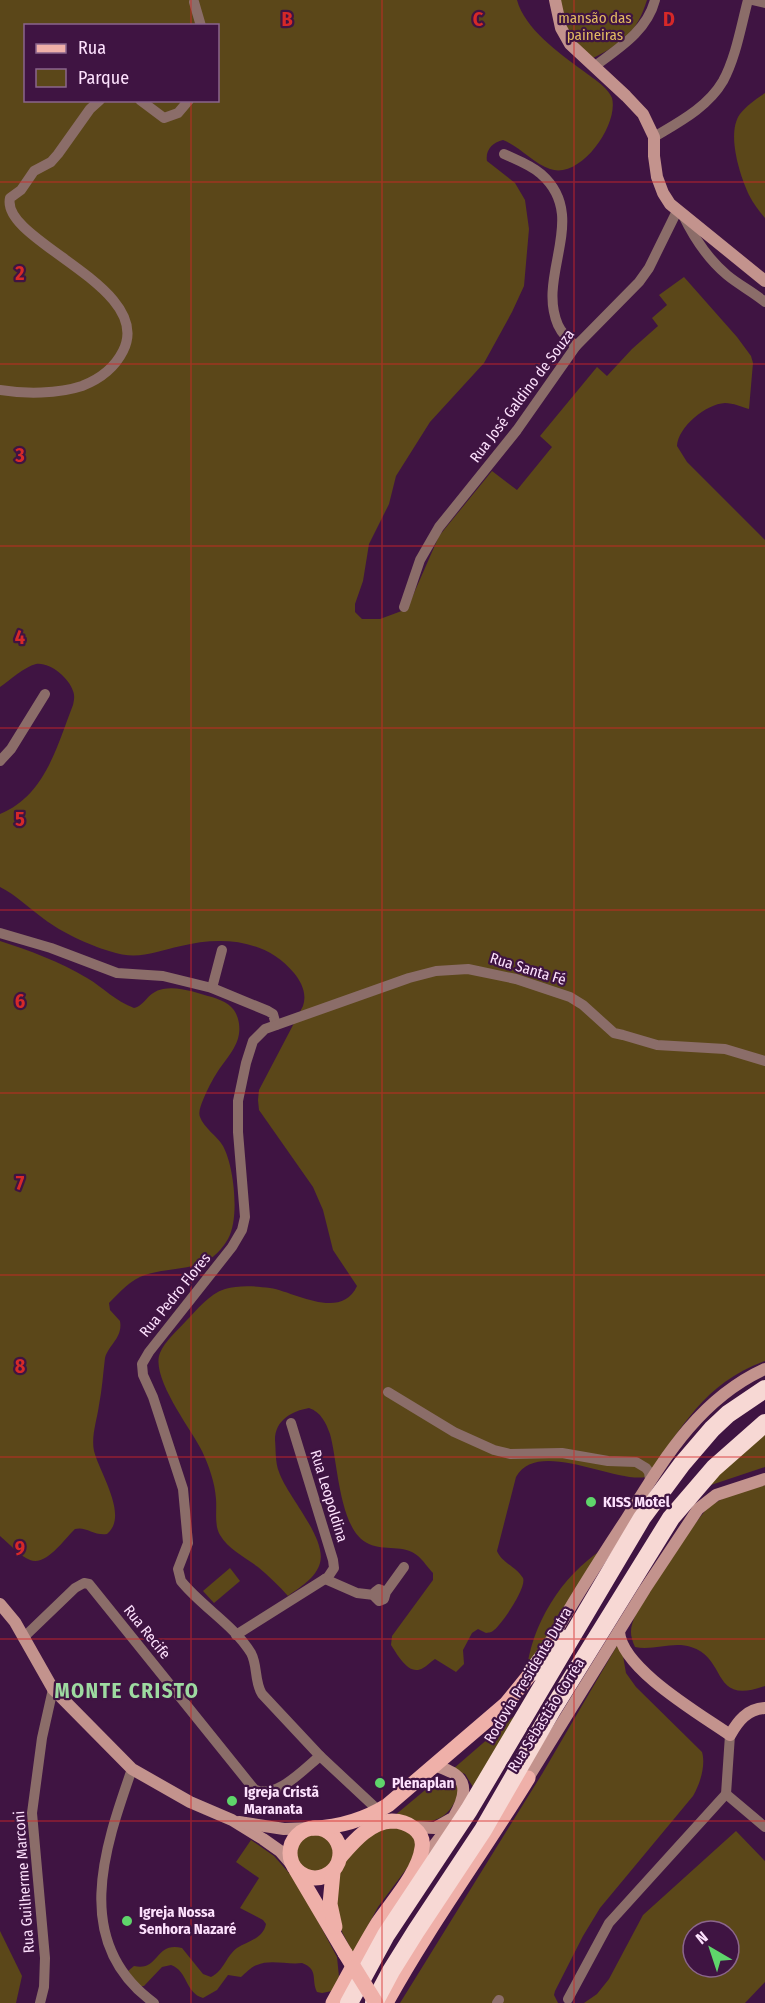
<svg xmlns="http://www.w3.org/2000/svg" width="765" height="2003" font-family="'Fira Sans Condensed',sans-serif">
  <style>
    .green { fill: #5b4719; fill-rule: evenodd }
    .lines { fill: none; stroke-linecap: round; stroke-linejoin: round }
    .street { stroke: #8b6d69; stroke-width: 10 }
    .secondary { stroke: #c3938d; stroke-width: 12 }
    .primary { stroke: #efb0a9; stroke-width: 15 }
    .highway { stroke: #f7d8d4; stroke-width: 18 }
    .primary-bridge { stroke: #efb0a9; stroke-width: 15 }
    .grid { fill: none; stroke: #d62828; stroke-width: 1.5; stroke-opacity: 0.55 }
    .poi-dot { fill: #5fd56b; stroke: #3f1442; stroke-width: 2 }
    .labels { text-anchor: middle; stroke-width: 4.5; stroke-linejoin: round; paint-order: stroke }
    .park-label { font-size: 15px; fill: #e2ba61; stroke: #3f1442 }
    .street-label { font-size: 15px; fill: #fde1fd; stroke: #3f1442 }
    .poi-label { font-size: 15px; font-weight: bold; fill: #fde1fd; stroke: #3f1442; text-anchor: start }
    .district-label { font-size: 21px; font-weight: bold; letter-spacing: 1.5px; fill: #9edaa1; stroke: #3f1442 }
    .grid-label { font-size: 20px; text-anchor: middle; font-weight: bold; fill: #d62828; stroke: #3f1442; stroke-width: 4.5; stroke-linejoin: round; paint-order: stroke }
  </style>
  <rect width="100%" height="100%" fill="#3f1442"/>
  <!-- green -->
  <g class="green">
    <path d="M0,0H517C525,29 559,53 582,70C591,77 608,87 612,98C619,125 580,180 550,169C534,164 520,147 503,140C493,142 485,150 487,161L515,183L525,200L529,229L524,286L512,312L484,363L430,422L396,476L389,504L369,544L363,581L355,604V612L362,619H380L407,609L439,536L492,471L517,490L552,447L540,436L597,367L607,376L632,349L658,326L652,318L667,305L659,295L684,277L737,337L751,356L753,363L749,409C742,407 733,403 725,403C706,404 678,427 677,446L687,462L765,540V1361C703,1384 683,1427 646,1477C613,1483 537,1438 516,1477L497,1551C502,1563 517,1567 523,1578C527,1587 502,1624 494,1630C491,1633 490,1632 486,1633L478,1629L472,1633L463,1650L464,1664L456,1672L435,1659C430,1662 427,1666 423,1668C409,1677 397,1654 391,1645L392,1636L433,1580V1573C428,1568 423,1560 418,1556C404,1544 384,1551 369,1544C339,1532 338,1462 330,1434C326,1423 321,1412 309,1408C292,1411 275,1420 275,1440C276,1450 275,1462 279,1472C287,1496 327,1538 320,1563C316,1578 300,1587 288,1596C279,1586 269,1576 258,1567C246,1558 228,1549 220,1535C214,1525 217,1511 216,1499C215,1483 209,1466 202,1451C191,1429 150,1377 160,1353C165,1341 177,1331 186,1321C197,1310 209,1294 225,1289C238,1285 256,1286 270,1288C295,1292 341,1321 357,1286L333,1250L323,1210L313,1187L259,1110L258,1100L259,1090L303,1006C307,994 302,983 294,973C266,939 221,936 181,946C153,952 138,961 109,951C89,945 61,932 44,919C29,908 16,895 0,887V814C45,796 57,746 73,705C74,700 75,696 73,691C69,678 50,662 36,664C24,667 10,680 0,687ZM26,26H218V100H26Z"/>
    <path d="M559,0H647C637,32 623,43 593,58L570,39Z"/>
    <path d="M765,93V218C759,211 753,203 749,195C740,176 726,133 740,114C746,106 756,99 765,93Z"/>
    <path d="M0,941C30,951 59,961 87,978C104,988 115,1001 134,1008C145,1006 147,992 163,989C180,986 196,993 212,997C224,1001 235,1006 238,1019C244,1041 229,1055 218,1071C212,1080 207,1090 203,1100C201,1105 198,1112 200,1117C204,1128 217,1136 223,1146C234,1166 240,1218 228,1239C207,1275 179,1264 145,1275C131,1279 119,1293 109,1303L110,1310L120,1321C123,1338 109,1344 105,1358C103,1374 102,1390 99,1405C97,1420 91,1436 94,1451C100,1474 129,1516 107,1534C94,1536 86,1526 75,1529C65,1538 46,1567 30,1560C19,1556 9,1543 0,1536Z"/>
    <path d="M765,1430V1467L702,1488Z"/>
    <path d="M765,1485V1686C710,1706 728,1658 691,1647C673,1641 653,1651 635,1647C629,1634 630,1627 636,1614L683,1539L708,1507L729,1495Z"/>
    <path d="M603,1549L526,1676C530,1626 561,1576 603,1549Z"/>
    <path d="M230,1568L240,1581L214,1603L203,1591Z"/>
    <path d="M618,1644L623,1656L626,1673L636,1687L702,1752C706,1765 700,1784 693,1796L600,1908L583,1936L555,1991L554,1995L558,2003H400L542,1774Z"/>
    <path d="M526,1706L473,1787L465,1774L453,1769Z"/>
    <path d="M447,1778L453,1780L460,1790C447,1826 428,1825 394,1816L430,1786Z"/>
    <path d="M400,1824L414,1838L416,1845L413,1860L378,1907L353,1953L342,1932L335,1908L340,1869L345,1860L378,1828Z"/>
    <path d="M736,1831L765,1861V1982L745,2003H584L597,1994L609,1979L643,1915ZM693,1931H729V1967H693Z"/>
    <circle cx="315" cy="1852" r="19"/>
    <path d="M251,1840L274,1856L297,1882L337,1957L339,1977L332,1991L322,1993L317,1992C311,1980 319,1969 302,1963C288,1965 270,1959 257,1965C251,1967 246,1973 241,1977L228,1975L217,1990L203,1998C185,1993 188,1971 171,1965L162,1967L144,1986H139L128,1971L134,1966C159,1972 155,1941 182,1948L203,1974L211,1977C224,1971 226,1956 237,1948C248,1941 263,1939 266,1924L263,1920L240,1908L259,1878L236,1862Z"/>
    <path d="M0,1931L22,1976L16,2003H0Z"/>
  </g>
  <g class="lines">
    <!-- street -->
    <g class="street">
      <path d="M752,0L765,3"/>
      <path d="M194,2L201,26"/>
      <path d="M595,66C619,48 647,31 655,0"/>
      <path d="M140,100L164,118L178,113L189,100"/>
      <path d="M654,137C679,122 708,107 723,81C736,57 741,26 748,0"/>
      <path d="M504,154C517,160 531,165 541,174C590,217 536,275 558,325C562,334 569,340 576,346"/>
      <path d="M683,215C694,238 708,259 727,275C739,285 753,292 765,302"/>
      <path d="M0,390C25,394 58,394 82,386C100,379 114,369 123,351C156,287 0,241 10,198L21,190L34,171L51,162L58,154L90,109L100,100"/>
      <path d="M404,607L420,560L439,527L517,430L576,346L639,282L649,268L677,211"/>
      <path d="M0,761L11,749L45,694"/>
      <path d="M0,933L51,948L117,973L163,976L212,988L268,1011L273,1014L276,1025"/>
      <path d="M212,988L222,950"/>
      <path d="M388,1392L454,1432L494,1450L510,1454L562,1453L608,1461L636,1462L646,1468L649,1472L650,1480"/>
      <path d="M325,1579L357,1593L374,1595"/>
      <path d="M386,1592L379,1589L375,1592V1597L379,1601L384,1599L386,1592L404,1567"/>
      <path d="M236,1635L328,1577L334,1568L333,1560L291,1423"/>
      <path d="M23,1638L75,1588L84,1583L89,1584L254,1789C275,1801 304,1769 320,1756"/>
      <path d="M132,1769C104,1849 71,1943 154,2003"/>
      <path d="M726,1794L765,1827"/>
      <path d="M379,1811L320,1756L262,1694C254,1681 258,1666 251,1653C234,1625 202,1607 181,1581L178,1569L188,1543L183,1489L153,1397L143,1375L142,1364L149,1352L232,1247L242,1230L245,1217L238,1132V1101L246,1063L253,1041L265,1029L409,978L436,971L468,969L516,979L570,997L583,1005L614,1033L623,1035L657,1045L725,1049L765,1061"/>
      <path d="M568,1999L609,1923L726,1794L730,1735"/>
      <path d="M40,2003L44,1987L45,1958L32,1813L42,1738L53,1689"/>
      <path d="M497,2003L499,2000"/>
    </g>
    <!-- secondary -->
    <g class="secondary">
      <path d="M555,0L561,28L570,44L626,96L643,114L654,137V156L657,177L663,193L670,204L765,281"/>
      <path d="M0,1604L15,1622L53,1689L132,1769L190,1802L232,1820L263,1839L280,1851L294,1867"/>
      <path d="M619,1632C622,1669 700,1714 730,1735C738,1721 747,1709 765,1708"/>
      <path d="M550,1642C574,1600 600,1559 627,1518C664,1459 699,1399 765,1369"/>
      <path d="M528,1778L645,1589L698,1509L716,1495L765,1479"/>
      <path d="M239,1822L284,1829L313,1828"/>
      <path d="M412,1827L435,1828L451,1819"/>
      <path d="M419,1865C431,1848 471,1805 462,1783C457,1772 444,1769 434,1765"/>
    </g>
    <!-- primary -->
    <g class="primary">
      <circle cx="315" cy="1853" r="25"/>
      <path d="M313,1828C341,1827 364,1820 388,1805L506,1704L532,1672"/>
      <path d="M296,1870L345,1953"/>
      <path d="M333,1872L330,1904L335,1927"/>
      <path d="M333,2003C348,1976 362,1949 378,1923C392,1902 419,1873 422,1848C425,1831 407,1821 392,1821C370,1822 354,1841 341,1856"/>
      <path d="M386,2003C429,1925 482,1853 528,1778"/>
    </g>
    <!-- highway -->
    <g class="highway">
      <path d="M532,1672L559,1637"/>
      <path d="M349,2003L386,1935L469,1810L642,1518L682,1464L712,1429L728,1414L765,1389"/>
      <path d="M374,2003L391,1971L416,1931L483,1830L552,1710L671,1518L714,1468L765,1423"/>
    </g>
    <!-- primary-bridge -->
    <path class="primary-bridge" d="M345,1953L376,2003"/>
  </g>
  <!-- grid -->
  <path class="grid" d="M191,0V26M382,0V2003M574,0V2003M191,100V2003M0,182H765M0,364H765M0,546H765M0,728H765M0,910H765M0,1093H765M0,1275H765M0,1457H765M0,1639H765M0,1821H765"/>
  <!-- markers -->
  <g class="poi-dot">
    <circle cx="591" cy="1502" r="6"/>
    <circle cx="380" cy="1783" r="6"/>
    <circle cx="232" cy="1801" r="6"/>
    <circle cx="127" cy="1921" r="6"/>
  </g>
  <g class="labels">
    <!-- park labels -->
    <g class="park-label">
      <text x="595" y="23">mansão das<tspan x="595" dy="17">paineiras</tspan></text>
    </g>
    <!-- street labels -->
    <g class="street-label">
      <text transform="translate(522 396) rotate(-53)" y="5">Rua José Galdino de Souza</text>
      <text transform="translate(528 969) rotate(17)" y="5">Rua Santa Fé</text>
      <text transform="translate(175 1295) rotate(-51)" y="5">Rua Pedro Flores</text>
      <text transform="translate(329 1496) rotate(73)" y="5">Rua Leopoldina</text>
      <text transform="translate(147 1632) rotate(51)" y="5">Rua Recife</text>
      <text transform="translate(528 1675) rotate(-59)" y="5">Rodovia Presidente Dutra</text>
      <text transform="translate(546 1715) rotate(-58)" y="5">Rua Sebastião Corrêa</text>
      <text transform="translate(24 1882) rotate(-94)" y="5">Rua Guilherme Marconi</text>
    </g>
    <!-- poi labels -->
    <g class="poi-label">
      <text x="603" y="1507">KISS Motel</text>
      <text x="392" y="1788">Plenaplan</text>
      <text x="244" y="1797">Igreja Cristã<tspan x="244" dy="17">Maranata</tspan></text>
      <text x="139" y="1917">Igreja Nossa<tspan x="139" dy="17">Senhora Nazaré</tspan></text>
    </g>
    <!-- district labels -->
    <g class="district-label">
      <text x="127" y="1698">MONTE CRISTO</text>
    </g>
  </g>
  <g class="grid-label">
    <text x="287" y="26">B</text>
    <text x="478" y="26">C</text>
    <text x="669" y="26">D</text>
    <text x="20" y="280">2</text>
    <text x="20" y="462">3</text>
    <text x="20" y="644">4</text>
    <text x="20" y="826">5</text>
    <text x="20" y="1008">6</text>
    <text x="20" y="1190">7</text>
    <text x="20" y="1373">8</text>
    <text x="20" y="1555">9</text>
  </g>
  <!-- legend -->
  <rect x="24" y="24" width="195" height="78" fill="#3f1442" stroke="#8b668d" stroke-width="1.5"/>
  <rect x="36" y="44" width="30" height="9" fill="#efb0a9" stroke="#8b668d" stroke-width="1.5"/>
  <text x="78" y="54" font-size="18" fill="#fde1fd">Rua</text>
  <rect x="36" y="69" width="30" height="18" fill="#5b4719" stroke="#8b668d" stroke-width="1.5"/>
  <text x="78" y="84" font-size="18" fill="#fde1fd">Parque</text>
  <!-- north arrow -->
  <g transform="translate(711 1949) rotate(321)"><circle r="28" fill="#3f1442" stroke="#8b668d" stroke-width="1.5"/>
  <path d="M0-4.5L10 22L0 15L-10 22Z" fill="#5fd56b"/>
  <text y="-9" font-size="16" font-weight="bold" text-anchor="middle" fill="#fde1fd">N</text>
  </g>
</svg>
